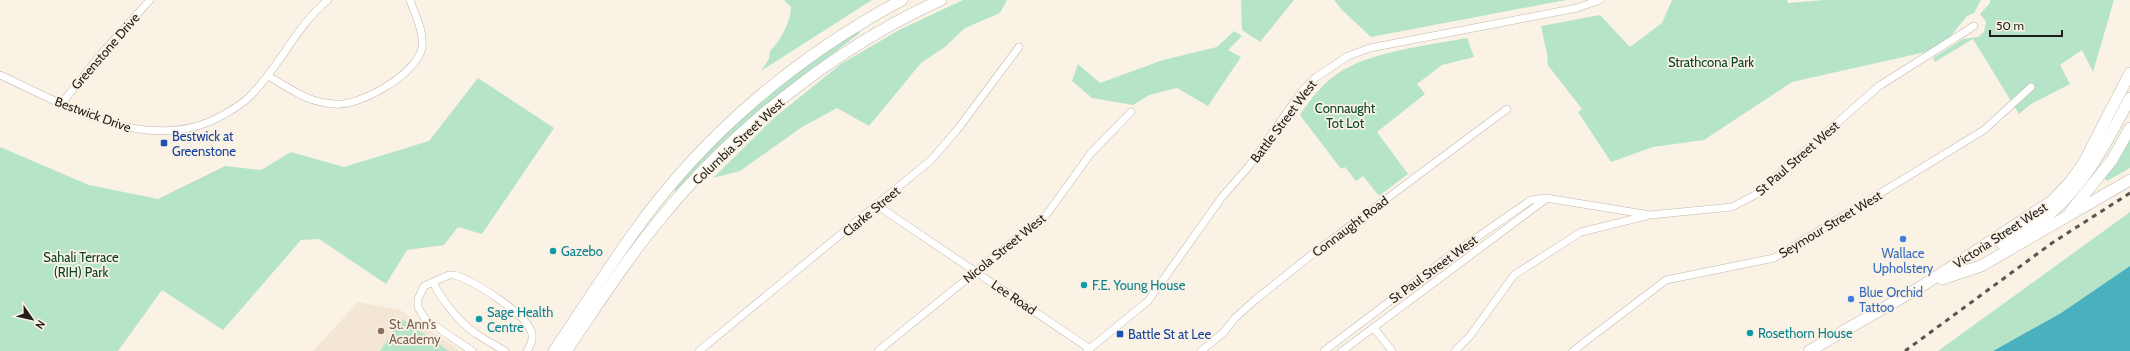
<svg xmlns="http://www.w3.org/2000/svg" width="2130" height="351" font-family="Cabin,sans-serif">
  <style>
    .built { fill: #f4e6d4 }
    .green { fill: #b6e4c8 }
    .water { fill: #4bb0bd }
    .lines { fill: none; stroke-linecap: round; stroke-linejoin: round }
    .street-casing { stroke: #c0b8ad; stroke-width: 8 }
    .secondary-casing { stroke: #c0b8ad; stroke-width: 12 }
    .street { stroke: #fff; stroke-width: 7 }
    .secondary { stroke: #fff; stroke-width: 11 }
    .rail { stroke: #5a554f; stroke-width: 3; stroke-dasharray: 5 5; stroke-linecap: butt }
    .transit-dot { fill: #1a4fb4; stroke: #fbf2e6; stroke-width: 1.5 }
    .shop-dot { fill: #3f7fe0; stroke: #fbf2e6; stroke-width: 1.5 }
    .culture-dot { fill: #0f9aa8; stroke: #fbf2e6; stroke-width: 1.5 }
    .education-dot { fill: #8d6e63; stroke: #fbf2e6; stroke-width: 1.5 }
    .labels { text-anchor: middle; stroke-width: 3.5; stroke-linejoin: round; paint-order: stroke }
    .street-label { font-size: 13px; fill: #211e1a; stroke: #fbf2e6 }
    .park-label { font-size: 13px; fill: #074328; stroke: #fbf2e6 }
    .transit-label { font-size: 13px; fill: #164399; stroke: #fbf2e6; text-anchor: start }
    .culture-label { font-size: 13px; fill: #0d838f; stroke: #fbf2e6; text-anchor: start }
    .shop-label { font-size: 13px; fill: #366cbe; stroke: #fbf2e6 }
    .education-label { font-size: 13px; fill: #785e54; stroke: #fbf2e6; text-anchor: start }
  </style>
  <rect width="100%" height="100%" fill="#fbf2e6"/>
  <!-- built -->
  <path class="built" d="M358,302L400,310L461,351H313Z"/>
  <!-- green -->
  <g class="green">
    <path d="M784,0H872L761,71L769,59L770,51C780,42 791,21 791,7Z"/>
    <path d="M963,0H1007L1000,13L965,28L945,47L921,63L869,126L837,108L802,127L740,171L713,178L775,117L841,64L899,30Z"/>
    <path d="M1241,0H1294L1260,42L1242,30Z"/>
    <path d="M1334,0H1566L1371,37L1341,9Z"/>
    <path d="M1672,0H1787L1788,3L1824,0H1981L1974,13L1967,16L1950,37L1930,51L1792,82L1704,140L1653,147L1611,162L1578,112L1582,109L1547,64L1548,59L1541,26L1600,15L1630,47L1662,23Z"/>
    <path d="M1990,0H2114L2093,72L2082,50L2060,65L2070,84L2031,104L2019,114L1973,39L1935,62L1933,58L1963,39L1978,37L1984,32L1986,22L1980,14L1990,3Z"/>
    <path d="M858,31L860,33L765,105L719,146L676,192L674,190C693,169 711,147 732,127C771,91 814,60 858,31Z"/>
    <path d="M1234,31L1242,36L1228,50L1241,57L1208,106L1177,88L1149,95L1133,105L1092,98L1072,81L1078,64L1100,83L1163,60L1217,47Z"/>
    <path d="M1467,38L1474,57L1442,65L1417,84L1425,94L1377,132L1408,174L1379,196L1363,176L1356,181L1345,167L1341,169L1300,115C1310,100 1322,84 1337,74C1368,52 1429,45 1467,38Z"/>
    <path d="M478,78L554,128L482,234L458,227L444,245L407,250L386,284L319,239L301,240L223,330L162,290L118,351H0V147L89,185L158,199L225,166L261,170L291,152L344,167L429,141Z"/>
    <path d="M2130,137V168L2107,181L2105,178Z"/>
    <path d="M2130,212V266L2061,313L1993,351H1938Z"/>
    <path d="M402,319L449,351H380Z"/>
  </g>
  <!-- water -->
  <path class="water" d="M2130,266V351H1993L2061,313Z"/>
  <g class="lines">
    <defs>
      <g id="street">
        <path d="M0,75C68,106 150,157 223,115C232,110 243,104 250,96C280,67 295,27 328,0"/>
        <path d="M268,76C293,90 306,102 335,104C359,107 419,73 422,47C424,31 415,15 410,0"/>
        <path d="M62,103L101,54L150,0"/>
        <path d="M878,206L1090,349"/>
        <path d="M433,282C440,298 460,323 475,333C485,340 495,345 505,351"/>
        <path d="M1374,328L1392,351"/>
        <path d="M472,351L425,319L418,307V299L424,286L449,275H454C473,280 525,313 531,331C534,338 531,345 527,351"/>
        <path d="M699,351L931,160L957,130L1019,47"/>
        <path d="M878,351L1047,214L1091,153L1131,112"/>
        <path d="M1087,351L1148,301L1222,197L1249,166L1302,91L1315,78L1348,56L1370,48L1577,8L1600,0"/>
        <path d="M1201,351L1223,333L1235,318L1255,300L1315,252L1507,109"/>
        <path d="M1324,351L1444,260L1531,200L1546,198L1650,215L1732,207L1755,195L1879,86L1974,26"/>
        <path d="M1342,351L1546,199"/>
        <path d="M1455,351L1470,336L1514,275L1581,232L1646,216"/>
        <path d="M1573,351L1666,280L1774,258L1984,130L2031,87"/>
      </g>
      <g id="secondary">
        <path d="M2071,211L2112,160L2130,128"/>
        <path d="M2002,244C2014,236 2030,230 2041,221C2083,189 2106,144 2130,98"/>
        <path d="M1942,279L1981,266L2130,180"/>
        <path d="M554,351C582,310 608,268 637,228C706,132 799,55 902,0"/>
        <path d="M566,351C597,306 626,260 661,218C732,130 838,46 941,0"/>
        <path d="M1809,351L1922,286L2052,201L2070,182L2083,164L2130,73"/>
      </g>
    </defs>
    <!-- street casing -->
    <use href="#street" class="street-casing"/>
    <!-- secondary casing -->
    <use href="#secondary" class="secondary-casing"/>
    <!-- street -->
    <use href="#street" class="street"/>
    <!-- secondary -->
    <use href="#secondary" class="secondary"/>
    <!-- rail -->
    <path class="rail" d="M1905,351L2052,243L2130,193"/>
  </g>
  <!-- markers -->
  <g class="transit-dot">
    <rect x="160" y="139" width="8" height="8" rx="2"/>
    <rect x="1116" y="330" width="8" height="8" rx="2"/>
  </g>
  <g class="shop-dot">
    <circle cx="1903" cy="239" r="4"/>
    <circle cx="1851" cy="299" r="4"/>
  </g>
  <g class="culture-dot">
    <circle cx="553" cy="251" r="4"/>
    <circle cx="1084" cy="285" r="4"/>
    <circle cx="479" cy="319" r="4"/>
    <circle cx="1750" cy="333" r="4"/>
  </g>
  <circle class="education-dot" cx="381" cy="331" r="4"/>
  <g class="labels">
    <!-- street labels -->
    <g class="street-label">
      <text transform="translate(105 51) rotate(-49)" y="5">Greenstone Drive</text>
      <text transform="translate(93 114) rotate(20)" y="5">Bestwick Drive</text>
      <text transform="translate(1283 121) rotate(-53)" y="5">Battle Street West</text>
      <text transform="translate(738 141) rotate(-43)" y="5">Columbia Street West</text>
      <text transform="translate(1797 158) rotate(-41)" y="5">St Paul Street West</text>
      <text transform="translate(871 211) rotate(-40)" y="5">Clarke Street</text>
      <text transform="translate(1830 224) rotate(-31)" y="5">Seymour Street West</text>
      <text transform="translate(1350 226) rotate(-37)" y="5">Connaught Road</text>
      <text transform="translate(2000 235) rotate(-33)" y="5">Victoria Street West</text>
      <text transform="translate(1004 248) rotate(-39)" y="5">Nicola Street West</text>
      <text transform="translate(1433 269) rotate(-36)" y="5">St Paul Street West</text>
      <text transform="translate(1014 297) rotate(34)" y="5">Lee Road</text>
    </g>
    <!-- park labels -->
    <g class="park-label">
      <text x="1711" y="67">Strathcona Park</text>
      <text x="1345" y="113">Connaught<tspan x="1345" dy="15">Tot Lot</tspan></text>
      <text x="81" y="262">Sahali Terrace<tspan x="81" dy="15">(RIH) Park</tspan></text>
    </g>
    <!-- transit labels -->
    <g class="transit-label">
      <text x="172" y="141">Bestwick at<tspan x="172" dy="15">Greenstone</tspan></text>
      <text x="1128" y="339">Battle St at Lee</text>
    </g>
    <!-- culture labels -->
    <g class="culture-label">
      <text x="561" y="256">Gazebo</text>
      <text x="1092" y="290">F.E. Young House</text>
      <text x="487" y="317">Sage Health<tspan x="487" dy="15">Centre</tspan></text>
      <text x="1758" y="338">Rosethorn House</text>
    </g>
    <!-- shop labels -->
    <g class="shop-label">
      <text x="1903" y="258">Wallace<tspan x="1903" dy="15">Upholstery</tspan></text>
      <text x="1859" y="297" text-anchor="start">Blue Orchid<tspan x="1859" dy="15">Tattoo</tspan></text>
    </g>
    <!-- education labels -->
    <g class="education-label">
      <text x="389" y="329">St. Ann's<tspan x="389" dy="15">Academy</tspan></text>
    </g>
  </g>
  <!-- north arrow -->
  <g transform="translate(32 319) rotate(124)" stroke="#fbf2e6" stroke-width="3" paint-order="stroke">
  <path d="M0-3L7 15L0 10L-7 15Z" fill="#211e1a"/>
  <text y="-6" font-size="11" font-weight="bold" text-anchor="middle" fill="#211e1a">N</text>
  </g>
  <!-- scale -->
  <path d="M1990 30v6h72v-6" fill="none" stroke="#211e1a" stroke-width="2"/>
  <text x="1996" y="30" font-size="12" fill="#211e1a" stroke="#fbf2e6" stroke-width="3" paint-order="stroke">50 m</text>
</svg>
